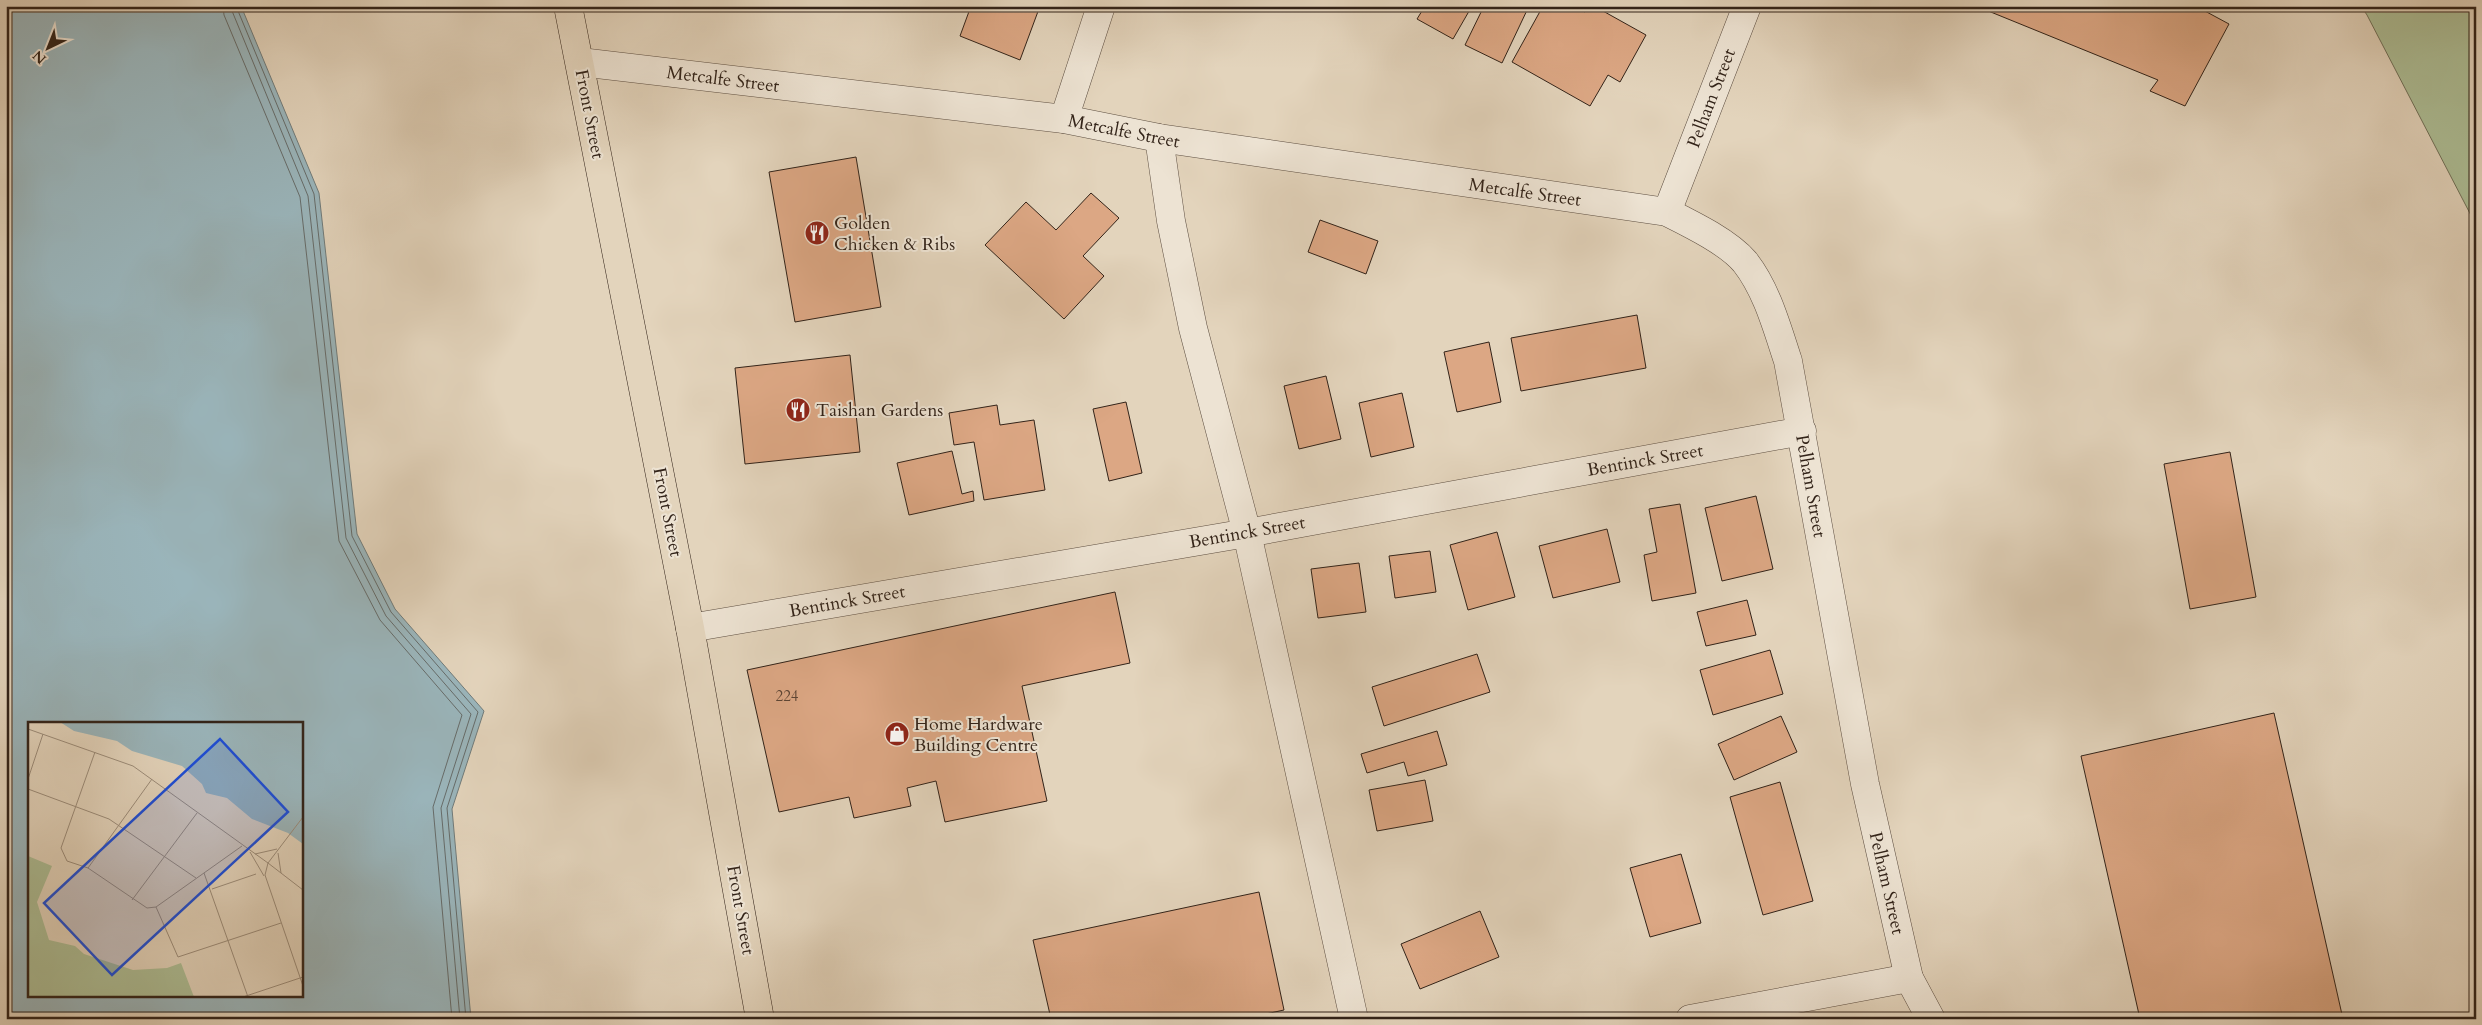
<svg xmlns="http://www.w3.org/2000/svg" width="2482" height="1025" font-family="Cardo,serif">
  <style>
    .green { fill: #adbe96; stroke: #707058 }
    .water { fill: #9ab5bb; stroke: #707b7a; fill-rule: evenodd }
    .lines { fill: none; stroke-linecap: round; stroke-linejoin: round }
    .shore { stroke: #666c6a; stroke-width: 1 }
    .building { fill: #dca784; stroke: #322319 }
    .minor-casing { stroke: #5e4f42; stroke-width: 29 }
    .major-casing { stroke: #322319; stroke-width: 29 }
    .minor { stroke: #ede3d3; stroke-width: 28 }
    .major { stroke: #e3d4bc; stroke-width: 28 }
    .labels { text-anchor: middle; stroke-width: 4; stroke-linejoin: round; paint-order: stroke }
    .number-label { font-size: 15px; fill: #5c4434 }
    .street-label { font-size: 18px; fill: #322319; stroke: #ede3d3 }
    .poi-label { font-size: 18px; fill: #322319; stroke: #ede3d3; text-anchor: start }
    .inset-road { fill: none; stroke: #9c8d7b; stroke-width: 1 }
    .view { fill: #1d4ed8; fill-opacity: 0.15; stroke: #1d4ed8; stroke-width: 2.5 }
    .inset-edge { fill: none; stroke: #322319; stroke-width: 2.5 }
  </style>
  <rect width="100%" height="100%" fill="#e3d4bc"/>
  <filter id="stains"><feTurbulence type="fractalNoise" baseFrequency=".004" numOctaves="4"/><feColorMatrix values="0 0 0 0 .2 0 0 0 0 .09 0 0 0 0 .02 0 0 0 .5 -.17"/></filter>
  <radialGradient id="worn" r=".72"><stop offset=".6" stop-color="#630" stop-opacity="0"/><stop offset="1" stop-color="#630" stop-opacity=".3"/></radialGradient>
  <!-- green -->
  <path class="green" d="M2361,6H2476V225L2367,15Z"/>
  <!-- water -->
  <path class="water" d="M6,6H241L319,193L357,534L395,609L484,711L452,809L471,1019H6ZM29,724H301V996H29Z"/>
  <g class="lines">
    <!-- shore -->
    <g class="shore">
      <path d="M223,6L224,15L300,197L339,541L380,620L462,715L433,807L452,1019"/>
      <path d="M230,6L308,196L346,538L386,616L471,714L441,808L460,1019"/>
      <path d="M236,6L314,194L352,536L391,612L478,712L447,808L466,1019"/>
    </g>
  </g>
  <!-- building -->
  <g class="building">
    <path d="M971,6H1040L1020,60L960,36Z"/>
    <path d="M1425,6H1472L1453,39L1417,19Z"/>
    <path d="M1484,6H1529L1502,63L1465,45Z"/>
    <path d="M1543,6H1575L1585,12L1588,6H1594L1646,35L1620,82L1608,75L1590,106L1512,62Z"/>
    <path d="M1976,6H2205L2203,10L2229,24L2185,106L2150,91L2158,80Z"/>
    <path d="M856,157L881,307L795,322L769,172Z"/>
    <path d="M1091,193L1119,218L1083,256L1104,276L1064,319L985,245L1026,202L1056,230Z"/>
    <path d="M1320,220L1378,241L1366,274L1308,252Z"/>
    <path d="M1637,315L1646,368L1521,391L1511,338Z"/>
    <path d="M1489,342L1501,402L1457,412L1444,352Z"/>
    <path d="M850,355L860,452L745,464L735,368Z"/>
    <path d="M1326,376L1341,439L1299,449L1284,386Z"/>
    <path d="M1402,393L1414,447L1371,457L1359,403Z"/>
    <path d="M1126,402L1142,473L1109,481L1093,409Z"/>
    <path d="M997,405L1000,425L1034,420L1045,490L984,500L974,442L954,445L949,413Z"/>
    <path d="M952,451L962,494L973,491L974,501L909,515L897,463Z"/>
    <path d="M2230,452L2256,597L2190,609L2164,464Z"/>
    <path d="M1756,496L1773,569L1722,581L1705,508Z"/>
    <path d="M1680,504L1696,593L1652,601L1644,555L1657,552L1649,509Z"/>
    <path d="M1607,529L1620,582L1553,598L1539,546Z"/>
    <path d="M1497,532L1515,597L1468,610L1450,545Z"/>
    <path d="M1430,551L1436,592L1395,598L1389,556Z"/>
    <path d="M1359,563L1366,612L1318,618L1311,569Z"/>
    <path d="M1115,592L1130,663L1022,686L1047,801L945,822L936,781L907,788L911,806L854,818L849,797L779,812L747,670Z"/>
    <path d="M1747,600L1756,635L1706,646L1697,612Z"/>
    <path d="M1770,650L1783,694L1713,715L1700,670Z"/>
    <path d="M1477,654L1490,692L1384,726L1372,687Z"/>
    <path d="M2274,713L2343,1019H2140L2081,756Z"/>
    <path d="M1781,716L1797,752L1734,780L1718,744Z"/>
    <path d="M1437,731L1447,765L1408,776L1404,762L1367,773L1361,754Z"/>
    <path d="M1425,780L1433,821L1377,831L1369,790Z"/>
    <path d="M1780,782L1813,901L1763,915L1730,797Z"/>
    <path d="M1681,854L1701,923L1650,937L1630,868Z"/>
    <path d="M1259,892L1284,1010L1243,1019H1051L1033,940Z"/>
    <path d="M1480,911L1499,957L1420,989L1401,944Z"/>
  </g>
  <g class="lines">
    <defs>
      <g id="minor">
        <path d="M580,62L1064,119L1159,138L1667,212C1691,224 1728,242 1745,262C1767,290 1777,328 1788,361L1865,784L1909,978L1931,1019"/>
        <path d="M1064,119L1101,6"/>
        <path d="M1159,138L1171,221L1193,328L1247,533L1354,1019"/>
        <path d="M1667,212L1747,6"/>
        <path d="M690,628L1247,533L1802,431"/>
        <path d="M1690,1019L1909,978"/>
      </g>
      <path id="major" d="M568,6L690,628L760,1019"/>
    </defs>
    <!-- minor casing -->
    <use href="#minor" class="minor-casing"/>
    <!-- major casing -->
    <use href="#major" class="major-casing"/>
    <!-- minor -->
    <use href="#minor" class="minor"/>
    <!-- major -->
    <use href="#major" class="major"/>
  </g>
  <!-- icons -->
  <defs>
    <symbol id="restaurant-disc" viewBox="-11 -11 22 22"><circle r="9.5" fill="#8f2418" stroke="#ede3d3"/><path d="M-5-6h1v4h1v-4h1v4h1v-4h1v5L-1.5 .5V6h-2V.5L-5-1ZM5-6V6H3V1.5H1.5Q1.5-4 5-6Z" fill="#fff"/></symbol>
    <symbol id="shop-disc" viewBox="-11 -11 22 22"><circle r="9.5" fill="#8f2418" stroke="#ede3d3"/><path d="M-5-2.5h2.3a2.7 3.5 0 0 1 5.4 0H5L5.5 6h-11ZM-1.5-2.5h3a1.5 2.3 0 0 0-3 0Z" fill="#fff"/></symbol>
  </defs>
  <g fill-rule="evenodd">
    <use href="#restaurant-disc" x="803" y="219" width="28" height="28"/>
    <use href="#restaurant-disc" x="784" y="396" width="28" height="28"/>
    <use href="#shop-disc" x="883" y="720" width="28" height="28"/>
  </g>
  <g class="labels">
    <!-- number labels -->
    <g class="number-label">
      <text x="787" y="701">224</text>
    </g>
    <!-- street labels -->
    <g class="street-label">
      <text transform="translate(723 79) rotate(7)" y="6">Metcalfe Street</text>
      <text transform="translate(1711 98) rotate(-69)" y="6">Pelham Street</text>
      <text transform="translate(590 114) rotate(79)" y="6">Front Street</text>
      <text transform="translate(1124 131) rotate(11)" y="6">Metcalfe Street</text>
      <text transform="translate(1525 192) rotate(8)" y="6">Metcalfe Street</text>
      <text transform="translate(1645 460) rotate(-10)" y="6">Bentinck Street</text>
      <text transform="translate(1811 486) rotate(80)" y="6">Pelham Street</text>
      <text transform="translate(668 512) rotate(79)" y="6">Front Street</text>
      <text transform="translate(1247 532) rotate(-10)" y="6">Bentinck Street</text>
      <text transform="translate(847 601) rotate(-10)" y="6">Bentinck Street</text>
      <text transform="translate(1887 883) rotate(77)" y="6">Pelham Street</text>
      <text transform="translate(741 910) rotate(80)" y="6">Front Street</text>
    </g>
    <!-- poi labels -->
    <g class="poi-label">
      <text x="834" y="229">Golden<tspan x="834" dy="21">Chicken &amp; Ribs</tspan></text>
      <text x="816" y="416">Taishan Gardens</text>
      <text x="914" y="730">Home Hardware<tspan x="914" dy="21">Building Centre</tspan></text>
    </g>
  </g>
  <!-- overview -->
  <g transform="translate(28 722)">
    <rect width="275" height="275" fill="#e3d4bc"/>
    <path d="M0,134L24,144L9,180L21,218L47,224L56,232L105,248L139,246L153,241L166,275H0Z" fill="#adbe96"/>
    <path d="M32,0H275V122L260,111L224,97L199,76L178,71L174,62L154,44L104,29L89,19L46,9Z" fill="#9ab5bb"/>
    <path class="inset-road" d="M0,7L105,44L240,141M67,30L33,126L39,139L60,146L119,186L128,185L214,124M0,57L15,12M0,67L81,97L168,156M275,95L240,141L237,153L275,264M222,130L236,154M250,131L253,151M227,132L249,127M240,141L275,168M60,146L124,57M176,151L220,275M184,167L228,152M104,178L169,91M128,185L150,235L253,201M215,275L275,255"/>
    <path class="view" d="M192,17L260,90L84,253L16,181Z"/>
    <rect width="275" height="275" class="inset-edge"/>
  </g>
  <!-- margin -->
  <rect width="2482" height="1025" fill="none" stroke="#e3d4bc" stroke-width="25"/>
  <rect x="8" y="8" width="2467" height="1010" fill="none" stroke="#322319" stroke-width="2.5"/>
  <rect x="12" y="12" width="2457" height="1000" fill="none" stroke="#322319"/>
  <!-- north arrow -->
  <g transform="translate(48 48) rotate(223)" stroke="#ede3d3" stroke-width="4" paint-order="stroke">
  <path d="M0-4L9 19L0 12L-9 19Z" fill="#322319"/>
  <text y="-8" font-size="14" font-weight="bold" text-anchor="middle" fill="#322319">N</text>
  </g>
  <rect width="100%" height="100%" filter="url(#stains)"/>
  <rect width="100%" height="100%" fill="url(#worn)"/>
</svg>
